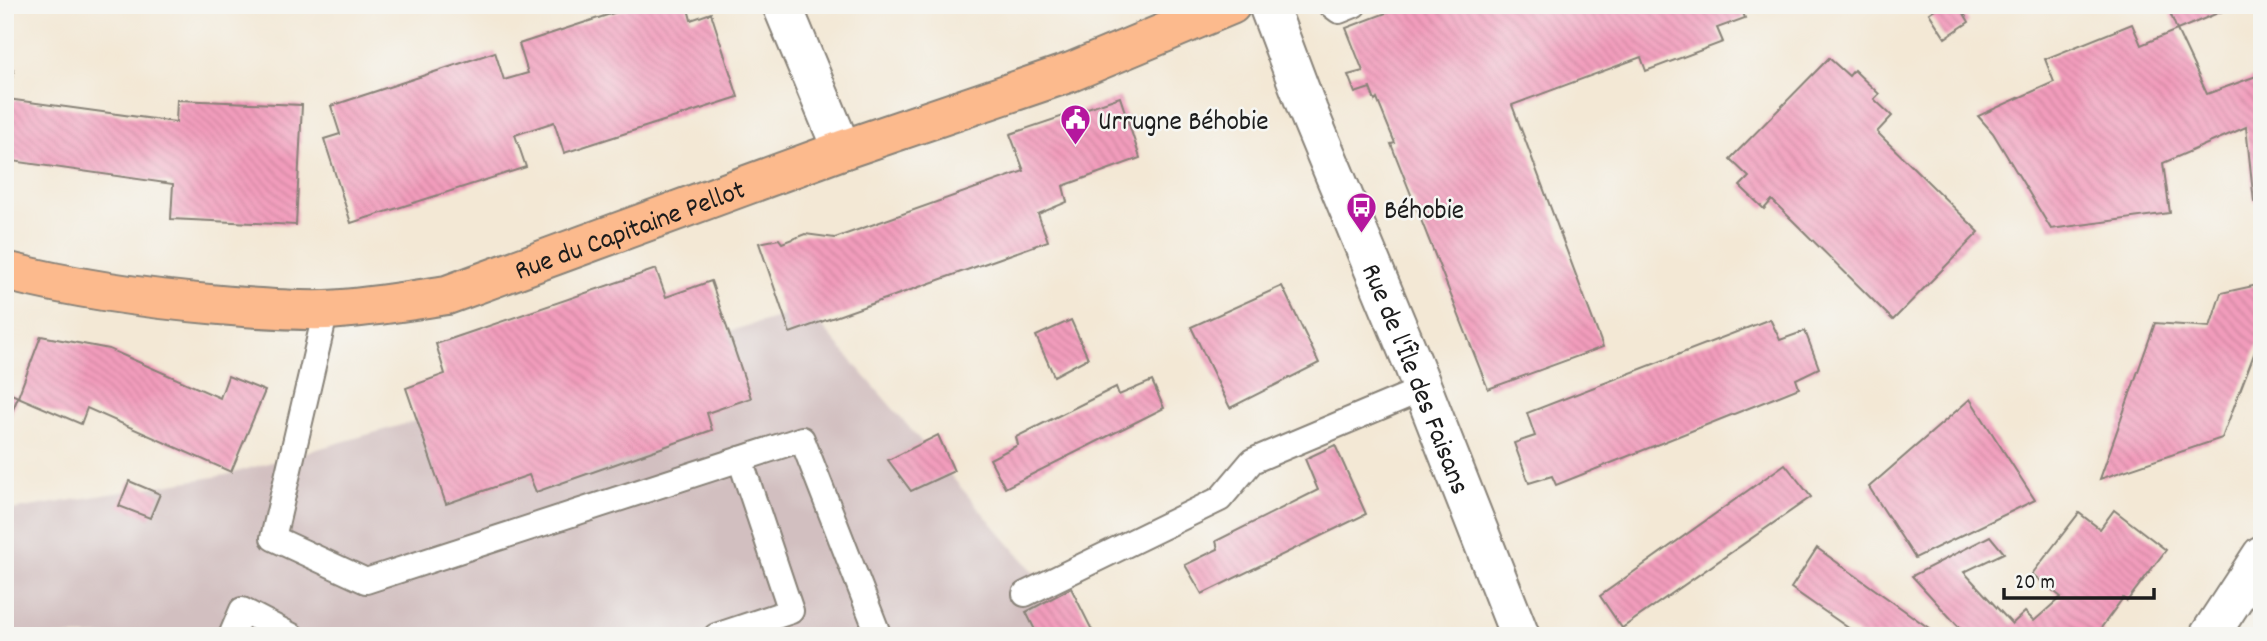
<svg xmlns="http://www.w3.org/2000/svg" width="2267" height="641" font-family="Dekko,sans-serif">
  <style>
    .industrial { fill: #d2bfc0 }
    .building { fill: url(#building-back-hatch) }
    .lines { fill: none; stroke-linecap: round; stroke-linejoin: round }
    .lane-casing { stroke: #888278; stroke-width: 28 }
    .street-casing { stroke: #888278; stroke-width: 42 }
    .primary-casing { stroke: #888278; stroke-width: 42 }
    .lane { stroke: #fff; stroke-width: 24 }
    .street { stroke: #fff; stroke-width: 38 }
    .primary { stroke: #fcba8d; stroke-width: 38 }
    .labels { text-anchor: middle; stroke-width: 5; stroke-linejoin: round; paint-order: stroke }
    .poi-label { font-size: 28px; fill: #1c1c1c; stroke: #f6f6f2; text-anchor: start }
    .street-label { font-size: 28px; fill: #1c1c1c; stroke: #f6f6f2 }
  </style>
  <defs>
    <pattern id="building-back-hatch" width="6" height="6" patternUnits="userSpaceOnUse" patternTransform="scale(1.75)"><rect width="6" height="6" fill="#f29cbc"/><path d="M-1 5l2 2M0 0l6 6M5-1l2 2" fill="none" stroke="#cf86a1"/></pattern>
  </defs>
  <rect width="100%" height="100%" fill="#f6f6f2"/>
  <filter id="ink" filterUnits="userSpaceOnUse"><feTurbulence type="fractalNoise" baseFrequency=".0143" numOctaves="2"/><feDisplacementMap in="SourceGraphic" scale="14" xChannelSelector="R" yChannelSelector="G"/><feConvolveMatrix kernelMatrix="1 2 1 2 8 2 1 2 1" color-interpolation-filters="sRGB"/></filter>
  <filter id="wash" filterUnits="userSpaceOnUse"><feTurbulence type="fractalNoise" baseFrequency=".00686" numOctaves="4" result="noise"/><feDisplacementMap in="SourceGraphic" scale="28" xChannelSelector="R" yChannelSelector="G"/><feGaussianBlur stdDeviation="1.57" result="paint"/><feColorMatrix in="noise" values="0 0 0 0 0 0 0 0 0 0 0 0 0 0 0 0 0 1.4 0 .05"/><feComposite in="paint" operator="in"/></filter>
  <g filter="url(#wash)">
    <rect width="100%" height="100%" fill="#f3e8d5"/>
    <!-- industrial -->
    <path class="industrial" d="M807,309L1089,636H5V511L226,475Z"/>
    <g id="blocks">
      <!-- building -->
      <g class="building">
        <path d="M638,5H687L691,20L711,13L738,97L564,153L554,122L515,135L526,167L351,223L324,139L340,134L331,106L495,52L504,80L528,73L519,44Z"/>
        <path d="M1407,5H1740L1745,18L1717,28L1723,42L1646,71L1641,57L1512,105L1603,347L1488,389L1391,144L1395,143L1377,99L1375,101L1370,88L1355,93L1348,75L1363,71L1346,28Z"/>
        <path d="M1941,5H1959L1969,22L1945,38L1929,13Z"/>
        <path d="M2167,5H2237L2177,30L2207,94L2262,74V201L2254,202L2246,127L2163,163L2170,213L2051,229L1993,133L1978,116L2054,82L2045,59L2132,24L2141,45L2177,30Z"/>
        <path d="M1829,58L1849,76L1854,70L1879,94L1874,99L1892,116L1877,132L1979,232L1893,320L1772,200L1764,209L1740,186L1749,177L1730,159Z"/>
        <path d="M5,68L14,70L7,99L176,122L177,100L302,105L296,225L171,219L173,184L5,160Z"/>
        <path d="M1120,97L1140,158L1063,186L1067,202L1038,214L1048,241L790,333L759,243L779,239L782,243L805,234L835,238L1024,171L1010,134Z"/>
        <path d="M656,269L666,297L711,281L751,398L707,413L712,430L536,492L529,475L446,504L406,388L445,374L436,344Z"/>
        <path d="M2262,284V333L2222,438L2100,479L2155,323L2210,327L2221,293Z"/>
        <path d="M1282,286L1319,363L1230,408L1191,327Z"/>
        <path d="M1770,319L1780,340L1805,331L1819,368L1796,379L1799,388L1556,485L1552,476L1529,483L1514,443L1535,436L1527,413Z"/>
        <path d="M1071,320L1088,358L1054,376L1036,336Z"/>
        <path d="M41,336L109,349L220,398L228,376L265,391L231,472L87,408L81,424L18,397Z"/>
        <path d="M1152,381L1164,408L1005,488L990,459L1018,445L1016,437L1116,387L1119,395Z"/>
        <path d="M5,391L18,397L5,429Z"/>
        <path d="M1970,399L2035,500L1915,558L1869,487Z"/>
        <path d="M938,435L954,471L911,491L888,460Z"/>
        <path d="M1335,445L1366,514L1202,594L1185,565L1218,549L1216,541L1318,490L1305,459Z"/>
        <path d="M1785,464L1811,497L1622,628L1600,596Z"/>
        <path d="M129,481L160,494L150,518L119,506Z"/>
        <path d="M2114,510L2166,550L2127,601L2123,598L2101,628L2104,631L2100,636H1967L1912,576L1990,536L2004,553L1964,572L2012,624L2025,612L2034,621L2061,597L2032,574L2079,513L2100,529Z"/>
        <path d="M1817,548L1940,636H1860L1791,588Z"/>
        <path d="M1071,588L1092,630L1082,636H1038L1026,612Z"/>
      </g>
    </g>
  </g>
  <g filter="url(#ink)">
    <use href="#blocks" fill-opacity="0" stroke="#888278" stroke-width="2"/>
    <g class="lines">
      <defs>
        <g id="lane">
          <path d="M1331,5L1339,11L1354,5"/>
          <path d="M326,310L273,538L366,581L802,439L879,636"/>
          <path d="M1025,594L1220,499L1252,461L1423,389"/>
          <path d="M231,636L242,610L292,636"/>
          <path d="M716,636L791,611L740,459"/>
        </g>
        <g id="street">
          <path d="M782,5L842,150"/>
          <path id="s1" d="M1268,5L1308,111L1413,364L1520,636"/>
          <path d="M2209,636L2262,555"/>
        </g>
        <g id="primary">
          <path id="s2" d="M5,271C76,289 148,299 220,305C255,308 291,311 326,310C367,308 407,301 447,295L842,150L1071,72L1231,5"/>
        </g>
      </defs>
      <!-- lane casing -->
      <use href="#lane" class="lane-casing"/>
      <!-- street casing -->
      <use href="#street" class="street-casing"/>
      <!-- primary casing -->
      <use href="#primary" class="primary-casing"/>
      <!-- lane -->
      <use href="#lane" class="lane"/>
      <!-- street -->
      <use href="#street" class="street"/>
      <!-- primary -->
      <use href="#primary" class="primary"/>
    </g>
  </g>
  <!-- icons -->
  <defs>
    <symbol id="civic-pin" viewBox="-11 -11 22 30"><path d="M0 17L-7.5 6A9.5 9.5 0 1 1 7.5 6Z" fill="#b5179e" stroke="#f6f6f2"/><path d="M-.6-6.5H3V-4.5H.6V-3L4-1V1h2V6H-6V1h2V-1L-.6-3ZM-1.2 2.5V6h2.4V2.5Z" fill="#fff"/></symbol>
    <symbol id="bus-pin" viewBox="-11 -11 22 30"><path d="M0 17L-7.5 6A9.5 9.5 0 1 1 7.5 6Z" fill="#b5179e" stroke="#f6f6f2"/><path d="M-5-6H5V4H4V6H2V4H-2V6H-4V4H-5ZM-3.5-4V0h7V-4ZM-3.5 1.2v1.5H-2V1.2ZM2 1.2v1.5H3.5V1.2Z" fill="#fff"/></symbol>
  </defs>
  <g fill-rule="evenodd">
    <use href="#civic-pin" x="1058" y="102" width="35" height="47"/>
    <use href="#bus-pin" x="1344" y="190" width="35" height="47"/>
  </g>
  <g class="labels">
    <!-- poi labels -->
    <g class="poi-label">
      <text x="1098" y="129">Urrugne Béhobie</text>
      <text x="1384" y="218">Béhobie</text>
    </g>
    <!-- street labels -->
    <g class="street-label">
      <text dy="10" stroke="none"><textPath href="#s2" startOffset="640">Rue du Capitaine Pellot</textPath></text>
      <text dy="10" stroke="none"><textPath href="#s1" startOffset="402">Rue de l'Île des Faisans</textPath></text>
    </g>
  </g>
  <!-- margin -->
  <rect width="2267" height="641" fill="none" stroke="#f6f6f2" stroke-width="28"/>
  <!-- scale -->
  <path d="M2004 588v10h150v-10" fill="none" stroke="#1c1c1c" stroke-width="3.5"/>
  <text x="2015" y="588" font-size="21" fill="#1c1c1c" stroke="#f6f6f2" stroke-width="5" paint-order="stroke">20 m</text>
</svg>
